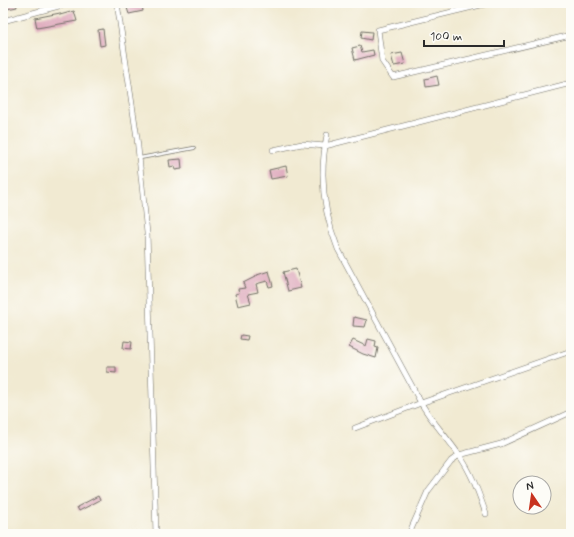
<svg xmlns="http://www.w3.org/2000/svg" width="574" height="537" font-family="Mynerve,sans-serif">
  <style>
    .building { fill: #dea9bc }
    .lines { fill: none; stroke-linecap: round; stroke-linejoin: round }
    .service-casing { stroke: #706e65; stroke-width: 4 }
    .minor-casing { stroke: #706e65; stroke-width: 6 }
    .service { stroke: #fff; stroke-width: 2.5 }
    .minor { stroke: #fff; stroke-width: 5 }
  </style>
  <rect width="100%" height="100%" fill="#fdfcf7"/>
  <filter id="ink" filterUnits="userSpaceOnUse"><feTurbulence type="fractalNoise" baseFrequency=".025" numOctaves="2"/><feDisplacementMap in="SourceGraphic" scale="8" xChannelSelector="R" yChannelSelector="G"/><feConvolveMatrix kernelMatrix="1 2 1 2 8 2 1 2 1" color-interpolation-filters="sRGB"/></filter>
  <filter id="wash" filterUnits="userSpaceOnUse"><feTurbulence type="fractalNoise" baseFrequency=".012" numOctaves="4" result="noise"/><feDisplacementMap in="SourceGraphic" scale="16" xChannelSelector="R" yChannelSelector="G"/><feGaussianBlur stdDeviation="0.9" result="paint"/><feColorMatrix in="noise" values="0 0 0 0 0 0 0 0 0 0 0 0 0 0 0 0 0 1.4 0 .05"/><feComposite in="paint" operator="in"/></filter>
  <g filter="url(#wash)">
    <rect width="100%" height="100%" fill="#f1ead2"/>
    <g id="blocks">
      <!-- building -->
      <g class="building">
        <path d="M6,3H16L17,7L7,9Z"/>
        <path d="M142,5L143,11L129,14L127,8Z"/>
        <path d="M74,11L77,21L37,28L35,18L60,13V15Z"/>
        <path d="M103,29L105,45L100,46L98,30Z"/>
        <path d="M362,31L372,32L371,40L361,38Z"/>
        <path d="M360,46L362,52L373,50L374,55L355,60L352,48Z"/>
        <path d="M402,53L405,64L394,66L391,55Z"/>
        <path d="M437,76L439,85L426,87L425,79Z"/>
        <path d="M181,159L182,169L175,170L174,166L170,167L169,160Z"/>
        <path d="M286,166L288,176L271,179L269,170Z"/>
        <path d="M296,269L301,288L288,291L283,272Z"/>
        <path d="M269,271L273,286L269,287L267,281L256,284L258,292L248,294L251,303L238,306L235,294L239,293L238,289L245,288L243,283L257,276V275Z"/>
        <path d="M354,317L367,320L365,327L353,326Z"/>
        <path d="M241,335L248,336L247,340L240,339Z"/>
        <path d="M368,339L376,341L375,347L378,348L376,358L363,354L349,347L353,340L366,346Z"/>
        <path d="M124,341L132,342L131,349L123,348Z"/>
        <path d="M107,367H116V373L107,372Z"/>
        <path d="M98,496L100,500L79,511L77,507Z"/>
      </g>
    </g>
  </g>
  <g filter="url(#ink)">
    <use href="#blocks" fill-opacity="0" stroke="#706e65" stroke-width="1"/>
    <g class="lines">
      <defs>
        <path id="service" d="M140,158L194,148"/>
        <g id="minor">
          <path d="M117,3L137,138L147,233L156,534"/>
          <path d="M489,3L378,30L382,61L393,77L571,35"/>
          <path d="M3,21L70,3"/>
          <path d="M327,135C319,174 323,212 338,249L421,403C432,422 447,437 459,455C472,473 479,494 486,514"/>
          <path d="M273,150L302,144L325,146L571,83"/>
          <path d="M355,428L421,403L571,351"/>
          <path d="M409,534L428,491L451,461L459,455L501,444L571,412"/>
        </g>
      </defs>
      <!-- service casing -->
      <use href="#service" class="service-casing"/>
      <!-- minor casing -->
      <use href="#minor" class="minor-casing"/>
      <!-- service -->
      <use href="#service" class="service"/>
      <!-- minor -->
      <use href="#minor" class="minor"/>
    </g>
  </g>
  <!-- margin -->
  <rect width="574" height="537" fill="none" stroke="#fdfcf7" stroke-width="16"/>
  <!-- north arrow -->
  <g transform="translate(532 495) rotate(347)"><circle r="19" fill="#fdfcf7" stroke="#a9a8a5"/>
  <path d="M0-3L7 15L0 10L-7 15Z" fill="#c8321e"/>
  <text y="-6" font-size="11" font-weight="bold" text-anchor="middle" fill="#2b2b2b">N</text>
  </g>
  <!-- scale -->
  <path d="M424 40v6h80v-6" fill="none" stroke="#2b2b2b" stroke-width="2"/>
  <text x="430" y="40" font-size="12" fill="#2b2b2b" stroke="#fdfcf7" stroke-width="3" paint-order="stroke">100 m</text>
</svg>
